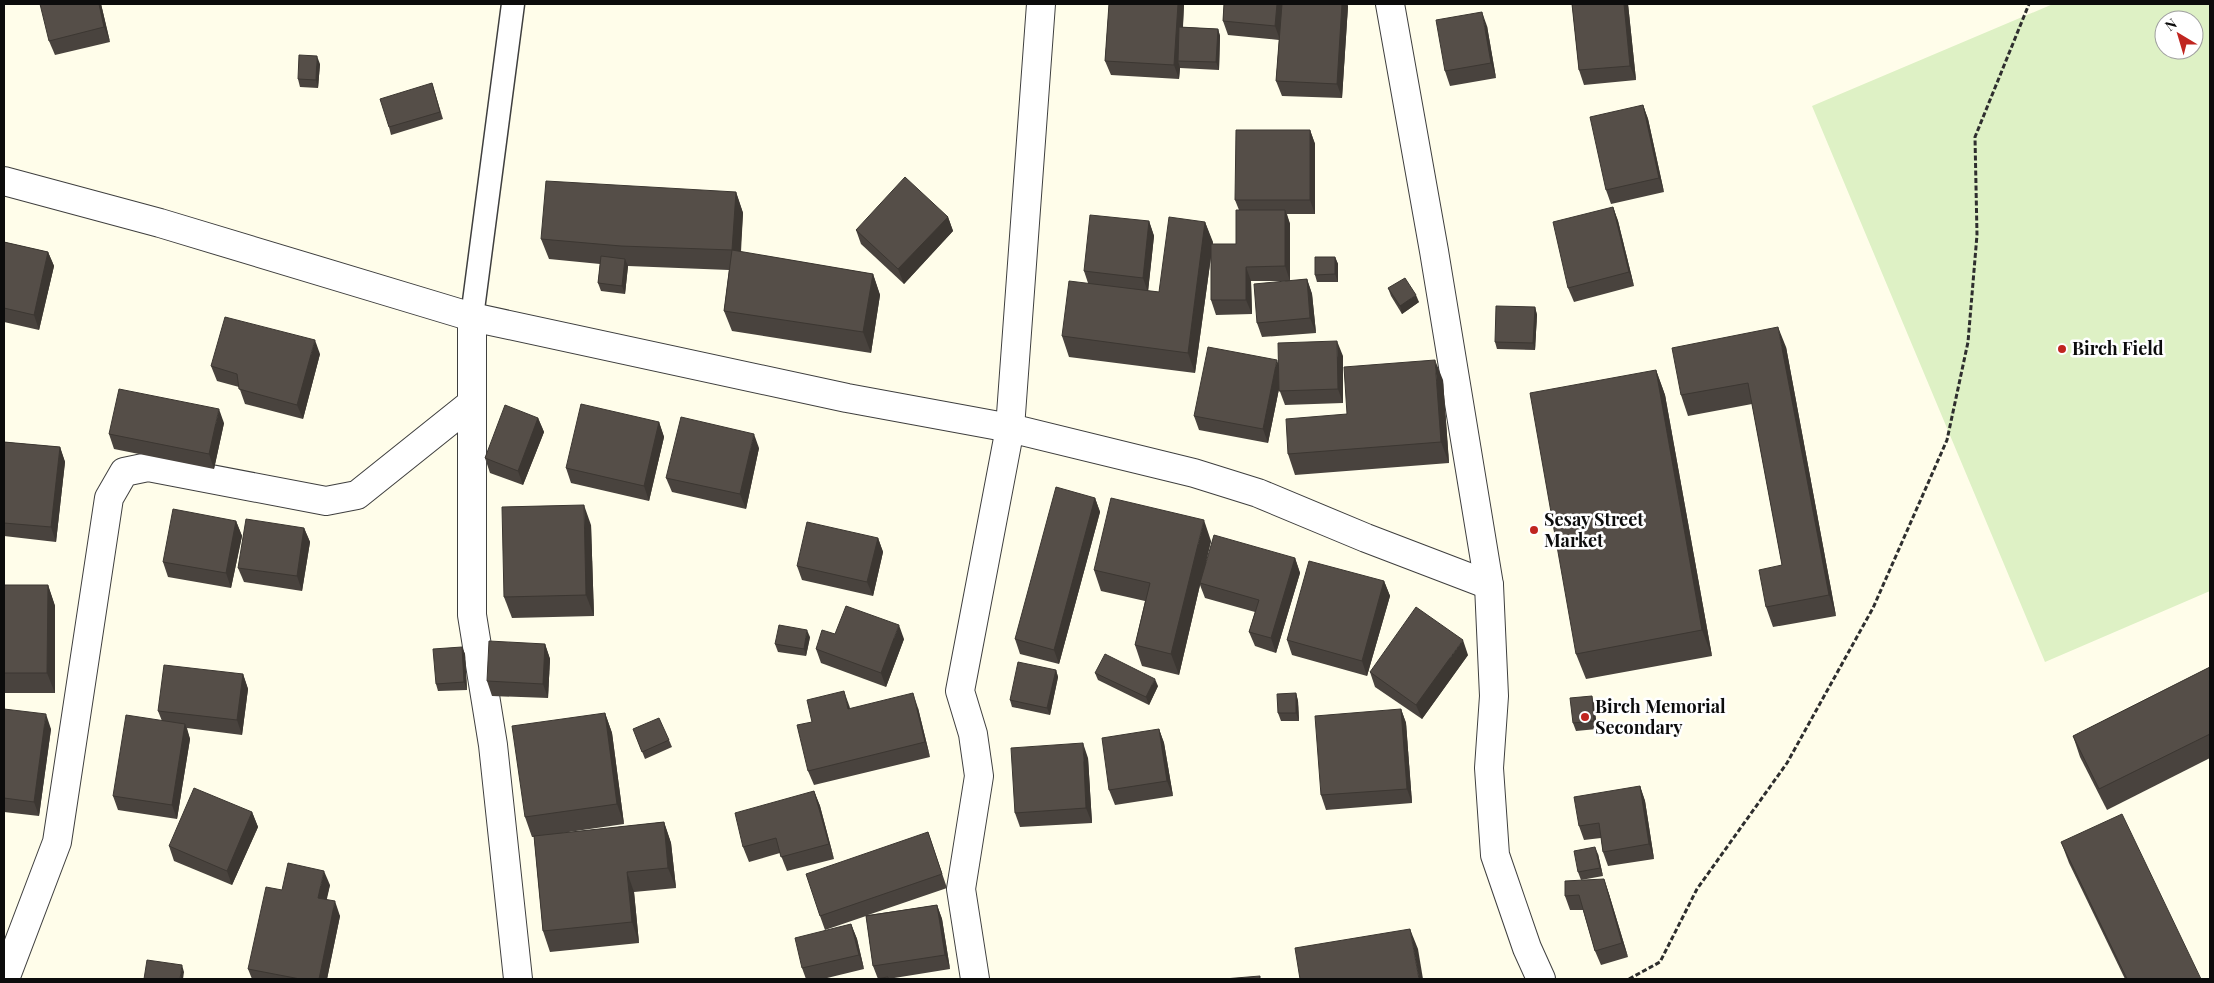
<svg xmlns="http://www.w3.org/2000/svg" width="2214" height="983" font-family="'Playfair Display',serif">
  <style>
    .pitch { fill: #def1c5; fill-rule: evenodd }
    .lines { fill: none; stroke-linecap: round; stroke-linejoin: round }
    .lane-casing { stroke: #3f3f3f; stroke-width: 25 }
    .street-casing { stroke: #3f3f3f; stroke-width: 30 }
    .path { stroke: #2e2e2e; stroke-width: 3; stroke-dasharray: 5 2.5; stroke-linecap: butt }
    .lane { stroke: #fff; stroke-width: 22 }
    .street { stroke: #fff; stroke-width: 28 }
    .wall { fill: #49433e }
    .shaded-wall { fill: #3c3732 }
    .building { fill: #554e48; stroke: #3c3732 }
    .poi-dot { fill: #c02520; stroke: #fff; stroke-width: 2 }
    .labels { text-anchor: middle; stroke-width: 5; stroke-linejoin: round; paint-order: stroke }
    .poi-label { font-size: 18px; font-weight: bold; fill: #0c0c0c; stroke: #fff; text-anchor: start }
  </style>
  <rect width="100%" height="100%" fill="#fffdea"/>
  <!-- pitch -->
  <path class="pitch" d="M2053,4H2210V591L2045,662L1812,106ZM2164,20H2194V50H2164Z"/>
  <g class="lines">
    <defs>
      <path id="lane" d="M472,317L513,4"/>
      <g id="street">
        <path d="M1390,4L1434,251L1489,585L1494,696L1489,768L1495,855L1527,948L1541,979"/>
        <path d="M4,181L160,223L472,317L847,398L1010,428L1194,473L1258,493L1366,538L1489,585"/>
        <path d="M472,317V615L493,745L518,979"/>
        <path d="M5,979L57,842L109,498L124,472L148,467L326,501L357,495L472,403"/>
        <path d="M975,979L961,889L979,776L973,734L960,691L1010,428L1041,4"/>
      </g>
    </defs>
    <!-- lane casing -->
    <use href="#lane" class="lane-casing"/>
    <!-- street casing -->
    <use href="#street" class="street-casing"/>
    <!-- path -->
    <path class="path" d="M1629,979L1660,962L1697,889L1787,763L1873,608L1947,440L1968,342L1977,235L1975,137L2029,4"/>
    <!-- lane -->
    <use href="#lane" class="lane"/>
    <!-- street -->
    <use href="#street" class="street"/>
  </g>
  <!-- wall -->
  <g class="wall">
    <path d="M101,4L110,42L55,55L49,41Z"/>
    <path d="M1109,4H1184L1183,27L1218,29L1220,36L1219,70L1180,68L1179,79L1111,75L1105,61Z"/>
    <path d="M1224,4H1347L1348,6L1342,98L1282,96L1276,81L1279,40L1228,35L1223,21Z"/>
    <path d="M1572,4H1628L1636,80L1584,85L1579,70Z"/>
    <path d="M1487,26L1496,78L1450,86L1445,71Z"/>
    <path d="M320,64L318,88L300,87L298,79Z"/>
    <path d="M432,83L443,119L391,135L389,127Z"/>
    <path d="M1643,105L1648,119L1664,192L1611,204L1606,190Z"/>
    <path d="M1310,130L1315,144V214H1287L1290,224V281L1307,279L1312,294L1316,333L1262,337L1257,323L1286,281H1251L1252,314L1216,315L1211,300V257L1195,373L1069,357L1062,336L1088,283L1084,271L1149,221L1154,236L1148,291L1159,292L1205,222L1213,244H1236L1239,210L1235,200Z"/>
    <path d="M736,192L743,213L741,252L873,274L880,295L871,353L732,331L724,311L729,270L628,266L625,294L601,291L598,283L600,264L549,259L541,239Z"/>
    <path d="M1613,207L1618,221L1634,286L1574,302L1568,288Z"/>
    <path d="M948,217L953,231L904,284L861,244L856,230Z"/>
    <path d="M4,242L48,252L54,266L39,330L4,322Z"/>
    <path d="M1335,257L1338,264V282H1317L1315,275Z"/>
    <path d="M1388,288L1419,302L1402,314L1391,296Z"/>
    <path d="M1535,307L1537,315L1535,350L1497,349L1495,342Z"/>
    <path d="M1786,347L1836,616L1773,627L1766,607L1782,565L1752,404L1688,416L1681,395Z"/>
    <path d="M320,354L303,419L245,404L239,387L217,381L211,366Z"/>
    <path d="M1343,356V403L1285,405L1279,389L1268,443L1199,430L1194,416L1279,365Z"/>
    <path d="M1656,370L1665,395L1712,656L1586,679L1576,654Z"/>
    <path d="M1443,380L1449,463L1295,475L1288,454L1347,414Z"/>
    <path d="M538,418L544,432L523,485L490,473L485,458Z"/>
    <path d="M659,422L664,437L649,501L571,483L566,468Z"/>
    <path d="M224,423L214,469L114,449L109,434Z"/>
    <path d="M4,442L60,447L65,462L56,542L4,536Z"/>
    <path d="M759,448L746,509L672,492L666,478Z"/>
    <path d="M1095,498L1100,512L1059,664L1020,654L1015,639Z"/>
    <path d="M236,521L242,536L231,588L168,577L163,562Z"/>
    <path d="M591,525L594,616L512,618L504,597Z"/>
    <path d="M304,528L310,542L302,591L244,582L238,568Z"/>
    <path d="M878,538L883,552L873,596L802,580L797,566Z"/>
    <path d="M1211,541L1206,562L1295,558L1300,573L1276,653L1255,646L1249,632L1255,612L1205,598L1200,585L1179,675L1142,666L1135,645L1145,601L1101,591L1094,570Z"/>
    <path d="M1384,581L1390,596L1367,676L1292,655L1287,640Z"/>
    <path d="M4,585H48L55,606V693H4Z"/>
    <path d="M835,634L904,639L886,687L821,663L816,649Z"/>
    <path d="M810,637L806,656L778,652L775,644Z"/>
    <path d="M545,644L550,659L548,698L492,696L487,681Z"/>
    <path d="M462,647L465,654L467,690L438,691L436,684Z"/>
    <path d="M1468,655L1422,719L1375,687L1370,672Z"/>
    <path d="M2210,667V758L2107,810L2080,757L2073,736Z"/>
    <path d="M1056,670L1058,677L1050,715L1012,707L1010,700Z"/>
    <path d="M1095,673L1158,686L1149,705L1098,680Z"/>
    <path d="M243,674L248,689L242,735L187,728L190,739L177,819L118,810L113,796L162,721L158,711Z"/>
    <path d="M1296,693L1298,701L1299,721H1281L1278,713Z"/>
    <path d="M1594,703L1597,729L1576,731L1573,723Z"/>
    <path d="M849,705L850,709L918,708L930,757L814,785L808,771L812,722Z"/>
    <path d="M4,709L51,729L39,816L4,812Z"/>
    <path d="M1401,709L1406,723L1412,803L1326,810L1321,795Z"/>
    <path d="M605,713L612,733L624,824L562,833L664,822L671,843L676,888L634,892L639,943L550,952L543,931L534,837H532L525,817Z"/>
    <path d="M1159,729L1164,743L1173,796L1115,805L1109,790Z"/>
    <path d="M636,736L669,740L672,747L645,759Z"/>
    <path d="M1088,758L1092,823L1020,827L1015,813Z"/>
    <path d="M1640,786L1645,801L1654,859L1608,866L1603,852L1601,838L1584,840L1579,826Z"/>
    <path d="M814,791L820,806L834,859L787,871L780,853L749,862L743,847Z"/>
    <path d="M252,812L258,827L232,885L174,861L169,846Z"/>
    <path d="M928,832L947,888L868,915L937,905L942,919L950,969L888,979H878L873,966L866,916L825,930L820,916Z"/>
    <path d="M2061,842L2201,979H2125L2069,863Z"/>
    <path d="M1598,854L1603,876L1581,880L1578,872Z"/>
    <path d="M1604,879L1609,894L1628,957L1601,965L1595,951L1583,910H1570L1565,896Z"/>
    <path d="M330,885L326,900L340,916L327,979H252L248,969L282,890Z"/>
    <path d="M851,924L857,939L864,969L823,979H806L802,968Z"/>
  </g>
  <!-- shaded-wall -->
  <g class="shaded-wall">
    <path d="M99,4H101L110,42L104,27Z"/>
    <path d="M1178,4H1184L1181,61H1178L1180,68L1179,79L1174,65Z"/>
    <path d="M1277,4H1284L1280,40L1275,26Z"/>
    <path d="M1342,4H1347L1348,6L1342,98L1337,84Z"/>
    <path d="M1624,4H1628L1636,80L1630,66Z"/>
    <path d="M1482,12L1487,26L1496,78L1491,63Z"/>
    <path d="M1218,29L1220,36L1219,70L1216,62Z"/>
    <path d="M317,56L320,64L318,88L316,80Z"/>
    <path d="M1643,105L1648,119L1664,192L1659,178Z"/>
    <path d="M1310,130L1315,144V214L1310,200Z"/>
    <path d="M736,192L743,213L739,271L732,250Z"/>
    <path d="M1613,207L1618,221L1634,286L1629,272Z"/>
    <path d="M1285,210L1290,224V281L1285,266Z"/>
    <path d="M948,217L953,231L904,284L898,269Z"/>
    <path d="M1149,221L1154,236L1148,292L1143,278Z"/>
    <path d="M1205,222L1213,242L1195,373L1188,353Z"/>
    <path d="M48,252L54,266L39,330L34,315Z"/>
    <path d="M1335,257L1338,264V282L1335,274Z"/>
    <path d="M625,259L628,266L625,294L622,286Z"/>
    <path d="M1246,267L1251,281L1252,314L1246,300Z"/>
    <path d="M873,274L880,295L871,353L863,332Z"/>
    <path d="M1307,279L1312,294L1316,333L1310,318Z"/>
    <path d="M1416,295L1419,302L1402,314L1400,306Z"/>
    <path d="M1535,307L1537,315L1535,350L1533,343Z"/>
    <path d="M1778,327L1786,347L1836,616L1829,595Z"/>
    <path d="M315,340L320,354L303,419L297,405Z"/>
    <path d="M1337,341L1343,356V403L1338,389Z"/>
    <path d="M1277,360L1282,374L1268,443L1263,429Z"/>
    <path d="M1435,360L1443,380L1449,463L1441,442Z"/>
    <path d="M1656,370L1665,395L1712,656L1702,630Z"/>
    <path d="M219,409L224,423L214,469L209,454Z"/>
    <path d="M538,418L544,432L523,485L518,471Z"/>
    <path d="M659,422L664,437L649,501L644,486Z"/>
    <path d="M754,434L759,448L746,509L740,494Z"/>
    <path d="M60,447L65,462L56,542L51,527Z"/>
    <path d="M1095,498L1100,512L1059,664L1054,650Z"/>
    <path d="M584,505L591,525L594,616L586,595Z"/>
    <path d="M1204,520L1211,541L1201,583H1200V585L1179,675L1171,654Z"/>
    <path d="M236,521L242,536L231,588L226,573Z"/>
    <path d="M304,528L310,542L302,591L297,576Z"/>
    <path d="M878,538L883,552L873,596L867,582Z"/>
    <path d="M1295,558L1300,573L1276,653L1271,638Z"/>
    <path d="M1384,581L1390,596L1367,676L1362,661Z"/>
    <path d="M48,585L55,606V693L47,673Z"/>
    <path d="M899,625L904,639L886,687L881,673Z"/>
    <path d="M807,630L810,637L806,656L804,649Z"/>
    <path d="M1463,640L1468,655L1422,719L1416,705Z"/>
    <path d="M545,644L550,659L548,698L543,684Z"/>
    <path d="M462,647L465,654L467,690L464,682Z"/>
    <path d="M1056,670L1058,677L1050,715L1047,708Z"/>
    <path d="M243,674L248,689L242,735L237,720Z"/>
    <path d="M1155,679L1158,686L1149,705L1146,697Z"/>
    <path d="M844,691L849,705L853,724L848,709Z"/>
    <path d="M913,693L918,708L930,757L925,742Z"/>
    <path d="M1296,693L1298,701L1299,721L1296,713Z"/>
    <path d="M1592,696L1594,703L1597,729L1594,721Z"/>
    <path d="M1401,709L1406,723L1412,803L1407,789Z"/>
    <path d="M605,713L612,733L624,824L617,804Z"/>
    <path d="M46,714L51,729L39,816L34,802Z"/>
    <path d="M185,724L190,739L177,819L172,805Z"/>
    <path d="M1159,729L1164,743L1173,796L1167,781Z"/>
    <path d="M1083,743L1088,758L1092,823L1086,808Z"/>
    <path d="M1640,786L1645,801L1654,859L1649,844Z"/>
    <path d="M814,791L820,806L834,859L829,844Z"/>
    <path d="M252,812L258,827L232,885L227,871Z"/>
    <path d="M664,822L671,843L676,888L668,868Z"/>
    <path d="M1595,847L1598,854L1603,876L1600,868Z"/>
    <path d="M324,871L330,885L324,912L318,898Z"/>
    <path d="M627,872L634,892L639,943L632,922Z"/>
    <path d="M1604,879L1609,894L1628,957L1622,943Z"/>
    <path d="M335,901L340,916L327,979H319Z"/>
    <path d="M937,905L942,919L950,969L945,955Z"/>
    <path d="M851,924L857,939L864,969L859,955Z"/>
    <path d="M1410,929L1418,949L1423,979H1419Z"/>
    <path d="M182,965L184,972L183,979H180Z"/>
  </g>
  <!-- building -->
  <g class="building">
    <path d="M40,4H99L104,27L49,41Z"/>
    <path d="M1109,4H1178L1174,65L1105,61Z"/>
    <path d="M1224,4H1277L1275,26L1223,21Z"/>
    <path d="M1282,4H1342L1337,84L1276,81Z"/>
    <path d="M1572,4H1624L1630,66L1579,70Z"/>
    <path d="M1482,12L1491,63L1445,71L1436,20Z"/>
    <path d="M1179,27L1218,29L1216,62L1178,61Z"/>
    <path d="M299,55L317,56L316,80L298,79Z"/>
    <path d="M432,83L440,112L389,127L380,99Z"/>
    <path d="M1643,105L1659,178L1606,190L1590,117Z"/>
    <path d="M1236,130H1310V200H1235Z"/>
    <path d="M905,177L948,217L898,269L856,230Z"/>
    <path d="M546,181L736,192L732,250L873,274L863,332L724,311L732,250L621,246L541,239Z"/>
    <path d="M1613,207L1629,272L1568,288L1553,222Z"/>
    <path d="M1236,210H1285V266L1246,267V300H1211V244H1236Z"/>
    <path d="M1090,215L1149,221L1143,278L1084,271Z"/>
    <path d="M1169,217L1205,222L1188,353L1062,336L1069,281L1159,292Z"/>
    <path d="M4,242L48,252L34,315L4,308Z"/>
    <path d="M601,256L625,259L622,286L598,283Z"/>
    <path d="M1315,257H1335V274L1315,275Z"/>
    <path d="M1405,278L1416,295L1400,306L1388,288Z"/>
    <path d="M1307,279L1310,318L1257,323L1254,284Z"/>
    <path d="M1496,306L1535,307L1533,343L1495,342Z"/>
    <path d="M225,317L315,340L297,405L239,389L237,374L211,366Z"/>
    <path d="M1778,327L1829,595L1766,607L1759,570L1782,565L1748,383L1681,395L1672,348Z"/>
    <path d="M1337,341L1338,389L1279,391L1278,343Z"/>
    <path d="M1208,347L1277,360L1263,429L1194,416Z"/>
    <path d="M1435,360L1441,442L1288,454L1286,419L1347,414L1344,367Z"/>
    <path d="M1656,370L1702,630L1576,654L1530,393Z"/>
    <path d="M119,389L219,409L209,454L109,434Z"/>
    <path d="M581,404L659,422L644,486L566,468Z"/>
    <path d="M505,405L538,418L518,471L485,458Z"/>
    <path d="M681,417L754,434L740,494L666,478Z"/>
    <path d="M4,442L60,447L51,527L4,523Z"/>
    <path d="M1056,487L1095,498L1054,650L1015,639Z"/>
    <path d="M1111,498L1204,520L1171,654L1135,645L1150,583L1094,570Z"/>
    <path d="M584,505L586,595L504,597L502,507Z"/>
    <path d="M173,509L236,521L226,573L163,562Z"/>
    <path d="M246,519L304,528L297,576L238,568Z"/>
    <path d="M807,522L878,538L867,582L797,566Z"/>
    <path d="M1214,535L1295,558L1271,638L1249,632L1259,600L1200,583Z"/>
    <path d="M1309,561L1384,581L1362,661L1287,640Z"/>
    <path d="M4,585H48L47,673H4Z"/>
    <path d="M846,606L899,625L881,673L816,649L822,630L835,634Z"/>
    <path d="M1416,607L1463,640L1416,705L1370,672Z"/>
    <path d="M779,625L807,630L804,649L775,644Z"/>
    <path d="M489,641L545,644L543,684L487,681Z"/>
    <path d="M462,647L464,682L436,684L433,649Z"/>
    <path d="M1105,654L1155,679L1146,697L1095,673Z"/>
    <path d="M1018,662L1056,670L1047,708L1010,700Z"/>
    <path d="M164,665L243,674L237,720L158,711Z"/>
    <path d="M2210,667V734L2099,789L2073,736Z"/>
    <path d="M844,691L848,709L913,693L925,742L808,771L797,725L812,722L807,700Z"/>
    <path d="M1296,693V713H1278L1277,694Z"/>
    <path d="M1592,696L1594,721L1573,723L1570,698Z"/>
    <path d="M4,709L46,714L34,802L4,798Z"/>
    <path d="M1401,709L1407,789L1321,795L1315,716Z"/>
    <path d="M605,713L617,804L525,817L512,726Z"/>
    <path d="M126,715L185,724L172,805L113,796Z"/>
    <path d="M659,718L669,740L642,752L633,729Z"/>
    <path d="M1159,729L1167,781L1109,790L1102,738Z"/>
    <path d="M1083,743L1086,808L1015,813L1011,748Z"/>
    <path d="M1640,786L1649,844L1603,852L1599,823L1579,826L1574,797Z"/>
    <path d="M194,788L252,812L227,871L169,846Z"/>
    <path d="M814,791L829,844L781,857L776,838L743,847L735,813Z"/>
    <path d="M2122,814L2201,979H2127L2061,842Z"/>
    <path d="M664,822L668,868L627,872L632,922L543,931L534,836Z"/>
    <path d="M928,832L942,874L820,916L806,874Z"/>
    <path d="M1595,847L1600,868L1578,872L1574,851Z"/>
    <path d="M288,863L324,871L318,898L335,901L319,979H300L248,969L266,887L282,890Z"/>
    <path d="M1604,879L1622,943L1595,951L1579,895L1565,896V881Z"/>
    <path d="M937,905L945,955L873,966L866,916Z"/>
    <path d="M851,924L859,955L802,968L795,938Z"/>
    <path d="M1410,929L1419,979H1300L1295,948Z"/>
    <path d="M147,960L182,965L180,979H144Z"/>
    <path d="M1260,976V979H1224Z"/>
    <path d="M888,977V979H875Z"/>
  </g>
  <!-- markers -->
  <g class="poi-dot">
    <circle cx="2062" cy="349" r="5"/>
    <circle cx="1534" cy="530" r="5"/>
    <circle cx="1585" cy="717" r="5"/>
  </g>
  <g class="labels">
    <!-- poi labels -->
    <g class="poi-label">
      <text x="2072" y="355">Birch Field</text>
      <text x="1544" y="526">Sesay Street<tspan x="1544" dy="21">Market</tspan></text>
      <text x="1595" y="713">Birch Memorial<tspan x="1595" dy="21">Secondary</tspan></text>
    </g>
  </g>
  <!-- border -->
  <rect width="2214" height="983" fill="none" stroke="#0c0c0c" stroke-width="10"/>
  <!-- north arrow -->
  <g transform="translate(2179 35) rotate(322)"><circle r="24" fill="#ffffff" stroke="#9e9e9e"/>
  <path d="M0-4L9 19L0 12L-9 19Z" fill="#c02520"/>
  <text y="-8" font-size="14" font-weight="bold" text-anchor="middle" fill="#0c0c0c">N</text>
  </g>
</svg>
